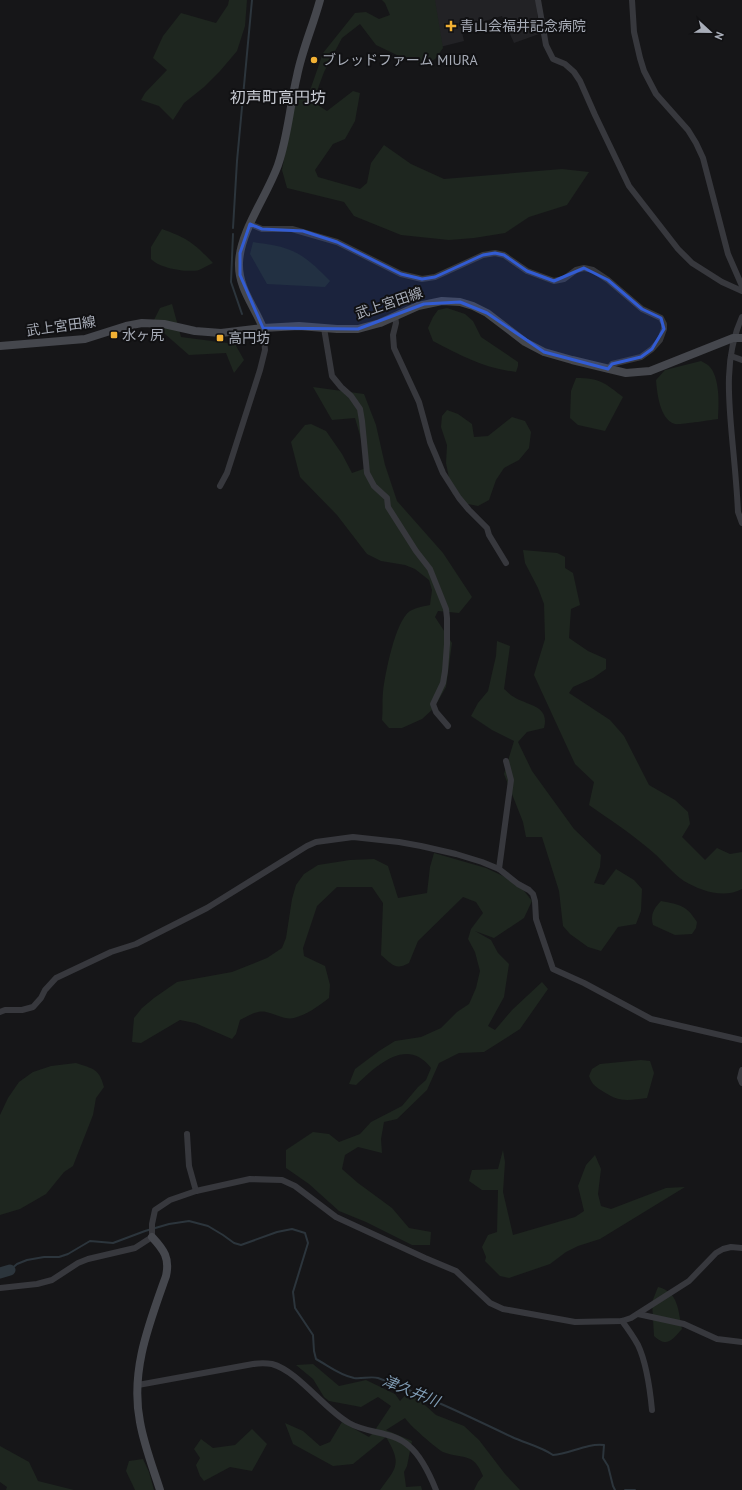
<svg xmlns="http://www.w3.org/2000/svg" width="742" height="1490" font-family="'PT Sans','Noto Sans JP',sans-serif">
  <style>
    .built { fill: #222225 }
    .green { fill: #1e261f }
    .lines { fill: none; stroke-linecap: round; stroke-linejoin: round }
    .stream { stroke: #2c353c; stroke-width: 2 }
    .river { stroke: #2c353c; stroke-width: 11 }
    .street { stroke: #37383d; stroke-width: 6 }
    .secondary { stroke: #45474d; stroke-width: 8 }
    .marked { fill: #325cd3; fill-opacity: 0.2; stroke: #325cd3; stroke-width: 3; stroke-linejoin: round }
    .poi-dot { fill: #f2b134; stroke: #111113; stroke-width: 1.5 }
    .labels { text-anchor: middle; stroke-width: 4; stroke-linejoin: round; paint-order: stroke }
    .poi-label { font-size: 14px; fill: #a8adb8; stroke: #111113; text-anchor: start }
    .street-label { font-size: 14px; fill: #a8adb8; stroke: #111113 }
    .water-label { font-size: 15px; font-style: italic; fill: #7f9bb3; stroke: #111113 }
    .quarter-label { font-size: 16px; fill: #c9ccd4; stroke: #111113 }
  </style>
  <rect width="100%" height="100%" fill="#161618"/>
  <!-- built -->
  <path class="built" d="M433,0H536L539,34L514,43L502,16L461,28L464,41L440,47Z"/>
  <!-- green -->
  <g class="green">
    <path d="M229,0H247L245,26L237,51L220,71L204,87L184,103L173,120L159,106L141,100L145,93L167,70L153,58L163,36L181,13L216,23L228,5Z"/>
    <path d="M382,0H435L443,48L435,59L425,65L399,56L376,45L360,24L342,38L324,72L313,102L327,111L353,91L360,93L355,121L345,139L333,144L315,170L318,177L360,189L367,183L371,163L384,145L411,164L444,179L562,169L589,172L567,205L529,217L505,233L474,238L449,240L401,235L354,216L344,202L287,188L282,170L296,95L307,99L323,53L355,13L366,12L379,19L390,15L385,3Z"/>
    <path d="M162,229C187,238 194,243 213,263C208,265 204,268 199,270C187,273 159,268 151,259V247Z"/>
    <path d="M253,242C265,244 279,245 290,250C306,256 318,269 330,281L325,287L267,284L250,254Z"/>
    <path d="M172,304L181,337L235,344L244,360L234,373L226,353L189,355L165,334L155,328L154,320L160,308Z"/>
    <path d="M447,308L465,314L473,321L481,337L518,362V366L516,372C483,368 462,356 433,341L428,328L433,317L438,310Z"/>
    <path d="M701,361C703,362 707,364 709,366C720,377 719,404 718,419C711,420 679,425 675,424C660,420 657,393 656,380L665,370Z"/>
    <path d="M576,378C600,378 605,383 623,397L605,431L578,425L570,418L571,391Z"/>
    <path d="M313,387L364,394L376,425L385,465L397,501L443,553L472,597L459,613L438,611L435,617L452,643L446,687L434,708L422,719L402,728H389L382,720C383,711 382,702 383,692C385,675 395,621 410,611C415,608 424,606 430,605L432,590L429,580L415,569L405,565L381,561L367,554L337,515L300,477L291,442L305,425L311,424L326,431L342,454L352,473L369,467L355,418L332,420Z"/>
    <path d="M447,410L458,414L472,424L474,437L488,436L512,417L525,421L531,432L529,448L519,460L504,468L496,480L489,500L478,506L463,503L452,493L446,463L447,445L441,427L442,416Z"/>
    <path d="M523,550L557,553L565,557V568L573,573L580,605L571,609L569,638L588,651L606,659V669L593,678L573,687L569,693L610,720L624,736L649,785L675,800L688,812L690,824L682,837L705,860L717,848L730,854L742,852V889C724,899 701,891 684,881C671,872 661,858 648,848C629,832 609,819 589,805L594,782L575,764L534,675L545,639L544,604L538,588L525,563Z"/>
    <path d="M497,641L510,646L504,689C508,692 510,695 514,697C528,706 550,705 544,728L527,732L518,742L532,771L574,829L601,855L600,867L594,883L604,885L616,869L634,880L642,889L641,911L636,924L618,927L601,951L588,947L570,934L563,926L559,891L542,837H526L523,822L504,774L514,741L492,730L471,716L478,703L488,691L496,656Z"/>
    <path d="M434,853L486,868L518,883L532,901L524,918L494,938L475,931L491,940L498,953L509,964L504,997L488,1026L495,1030L512,1010L542,982L548,989L520,1029L484,1052L459,1053L439,1063L427,1090L397,1119L384,1122L381,1139L382,1153L358,1147L345,1155L342,1169L358,1183L392,1208L409,1228L431,1232L430,1245H412L366,1222L339,1211L309,1184L286,1168V1150L313,1132L329,1134L339,1142L360,1134L371,1122L402,1106L418,1087L426,1080L431,1068C407,1036 376,1066 356,1085L349,1084L355,1069L379,1051L395,1041L421,1037L441,1028L457,1012L469,1004L476,988L480,971L475,952L468,939L471,929L483,913L476,902L463,897L418,941L409,963C395,971 392,964 381,955L383,903L372,887H337L317,906L303,948L304,956L325,966L330,985L329,998C319,1006 306,1015 294,1018C285,1020 275,1014 266,1012C257,1010 248,1016 240,1020L236,1034L232,1039L195,1023L180,1020L141,1043L132,1042L134,1018L142,1008L154,998L177,982L232,972L267,958L282,948L286,938L292,899L296,885L304,874L318,865L350,860L374,859L388,866L398,898L427,893L430,867Z"/>
    <path d="M661,901C681,905 686,905 697,922L696,928L692,934L675,935L653,925C650,915 654,908 661,901Z"/>
    <path d="M641,1060L650,1061L654,1073L647,1098C629,1100 620,1103 604,1092C596,1087 592,1085 589,1076L592,1069L600,1064Z"/>
    <path d="M76,1063C93,1069 99,1068 104,1087L96,1098L93,1115L73,1166L64,1172L46,1194L20,1209L0,1215V1115L8,1098L19,1082L33,1072L51,1066Z"/>
    <path d="M503,1150L505,1162L503,1192L513,1235L575,1217L584,1211L578,1186L586,1165L595,1155L601,1169L598,1194L601,1206L611,1209L666,1188L685,1187L600,1239L578,1246L566,1252L550,1264L509,1278L500,1276L485,1261L486,1257L482,1247L488,1235L497,1232L498,1190H482L469,1181L472,1170L498,1169Z"/>
    <path d="M658,1287C679,1292 678,1311 682,1329C672,1340 667,1348 654,1336L652,1302Z"/>
    <path d="M313,1364L339,1386L366,1380L395,1394L400,1401L409,1391L436,1415L464,1426L479,1440L505,1474L520,1490H474L478,1482L483,1476C473,1451 463,1460 443,1452C437,1449 408,1424 405,1418L386,1430L412,1441L407,1466L404,1472L406,1487L421,1486L422,1490H380C397,1467 402,1464 386,1437L353,1464L333,1466L293,1444L285,1423L303,1431L320,1446L330,1442L342,1422L369,1437L373,1433L391,1406L378,1397L361,1407L329,1401L324,1397L313,1379L296,1365Z"/>
    <path d="M252,1429L267,1444L252,1471L230,1467L204,1481L200,1476L196,1465L200,1458L194,1449L201,1439L213,1448L235,1445Z"/>
    <path d="M0,1446L29,1462L38,1481L74,1490H6L7,1487L0,1482Z"/>
    <path d="M143,1459L149,1472L154,1490H135L126,1471L129,1461Z"/>
  </g>
  <g class="lines">
    <!-- stream -->
    <g class="stream">
      <path d="M233,228L237,161L252,0"/>
      <path d="M233,234L231,282L242,314"/>
      <path d="M10,1270L17,1264L27,1260L44,1257H59L68,1254L90,1241L113,1243L145,1231L169,1224L189,1221L208,1226L223,1235L234,1243L241,1245L277,1232L292,1229L305,1233L308,1243L293,1292L295,1308L313,1335L314,1351L316,1359C329,1366 339,1375 354,1378C362,1379 371,1376 378,1378C424,1395 468,1416 512,1437C525,1443 542,1447 553,1455C570,1454 586,1443 604,1445L603,1458L608,1466L613,1486L615,1490"/>
      <path d="M625,1490H635"/>
    </g>
    <!-- river -->
    <path class="river" d="M0,1273L10,1270"/>
    <!-- street -->
    <g class="street">
      <path d="M538,0L546,45L553,59L565,64L574,72L580,81L595,115L629,186L678,249L692,263L722,282L742,291"/>
      <path d="M632,0L634,32L640,58L644,71L656,94L688,130L696,143L703,158L728,254L742,286"/>
      <path d="M250,224L262,229H292L337,242L401,274L422,279L435,277L483,255L495,253L504,255L527,271L554,281L564,279L576,270L584,268L593,270L608,280L642,309L661,318L664,324V329L660,340L652,349L641,357L612,364L608,369"/>
      <path d="M395,316L396,323L393,335L394,348L419,402L430,442L436,456L443,473L459,498L469,510L487,528L489,535L506,563"/>
      <path d="M742,317C723,358 729,404 733,448C735,469 737,491 738,512L742,523"/>
      <path d="M324,328L332,376L341,387L351,396L360,409L362,421L367,473L374,486L387,498L388,507L416,551L430,569L446,609L447,618V644L445,671L443,683L433,704L436,712L448,726"/>
      <path d="M731,356L742,360"/>
      <path d="M220,486L227,473L260,370L265,350L263,328"/>
      <path d="M499,869L511,780L506,761"/>
      <path d="M0,1012L5,1010H22L33,1007L41,998L45,990L56,978L111,952L136,944L207,908L307,846L316,842L353,837L399,842L421,846L456,854L482,862L499,869L518,884L529,890L533,894L535,901L536,919L553,969L584,983L651,1019L742,1040"/>
      <path d="M742,1070L740,1078L742,1083"/>
      <path d="M187,1134L189,1166L196,1191"/>
      <path d="M0,1288L37,1284L52,1280L78,1263L88,1259L135,1248L152,1237V1224L155,1210L170,1200L196,1191L250,1179L282,1180L295,1186L336,1217L425,1258L456,1271L490,1303L503,1309L575,1322L622,1321L631,1318L689,1281L716,1253L723,1249L731,1247L742,1248"/>
      <path d="M638,1314L684,1324L717,1339L742,1342"/>
      <path d="M622,1321C628,1329 633,1336 638,1345C647,1364 650,1389 652,1410"/>
      <path d="M138,1385L253,1364C260,1363 266,1363 272,1364C298,1371 324,1409 349,1423C368,1434 393,1431 409,1446C421,1456 430,1475 436,1490"/>
    </g>
    <!-- secondary -->
    <g class="secondary">
      <path d="M263,328C255,307 238,288 239,263C240,231 267,196 278,165C288,136 290,105 297,76C302,50 313,26 320,0"/>
      <path d="M0,346L85,339L126,326L142,323L164,324L195,331L221,333L263,328L299,326L337,329H358L380,323L418,306L442,301L460,302L473,306L487,313L525,342L544,352L572,360L626,373L650,371L733,338H742"/>
      <path d="M152,1237C164,1250 170,1258 166,1276C149,1324 130,1371 140,1422C144,1445 153,1468 160,1490"/>
    </g>
  </g>
  <!-- marked area -->
  <path class="marked" d="M250,224L262,229L303,231L337,242L401,274L422,279L435,277L483,255L495,253L504,255L527,271L554,281L584,268L608,280L642,309L661,318L664,329L652,349L641,357L612,364L608,369L544,352L487,313L460,302L424,304L358,329L263,328L240,275V253Z"/>
  <!-- markers -->
  <g class="poi-dot">
    <path d="M449 20h4v4h4v4h-4v4h-4v-4h-4v-4h4z"/>
    <circle cx="314" cy="60" r="4"/>
    <rect x="110" y="331" width="8" height="8" rx="2"/>
    <rect x="216" y="334" width="8" height="8" rx="2"/>
  </g>
  <g class="labels">
    <!-- poi labels -->
    <g class="poi-label">
      <text x="460" y="31">青山会福井記念病院</text>
      <text x="322" y="65">ブレッドファーム MIURA</text>
      <text x="122" y="340">水ヶ尻</text>
      <text x="228" y="343">高円坊</text>
    </g>
    <!-- street labels -->
    <g class="street-label">
      <text transform="translate(389 303) rotate(-19)" y="5">武上宮田線</text>
      <text transform="translate(61 326) rotate(-8)" y="5">武上宮田線</text>
    </g>
    <!-- water labels -->
    <g class="water-label">
      <text transform="translate(411 1391) rotate(22)" y="5">津久井川</text>
    </g>
    <!-- quarter labels -->
    <g class="quarter-label">
      <text x="278" y="103">初声町高円坊</text>
    </g>
  </g>
  <!-- north arrow -->
  <g transform="translate(710 32) rotate(112)" stroke="#111113" stroke-width="3" paint-order="stroke">
  <path d="M0-3L7 15L0 10L-7 15Z" fill="#a8adb8"/>
  <text y="-6" font-size="11" font-weight="bold" text-anchor="middle" fill="#a8adb8">N</text>
  </g>
</svg>
